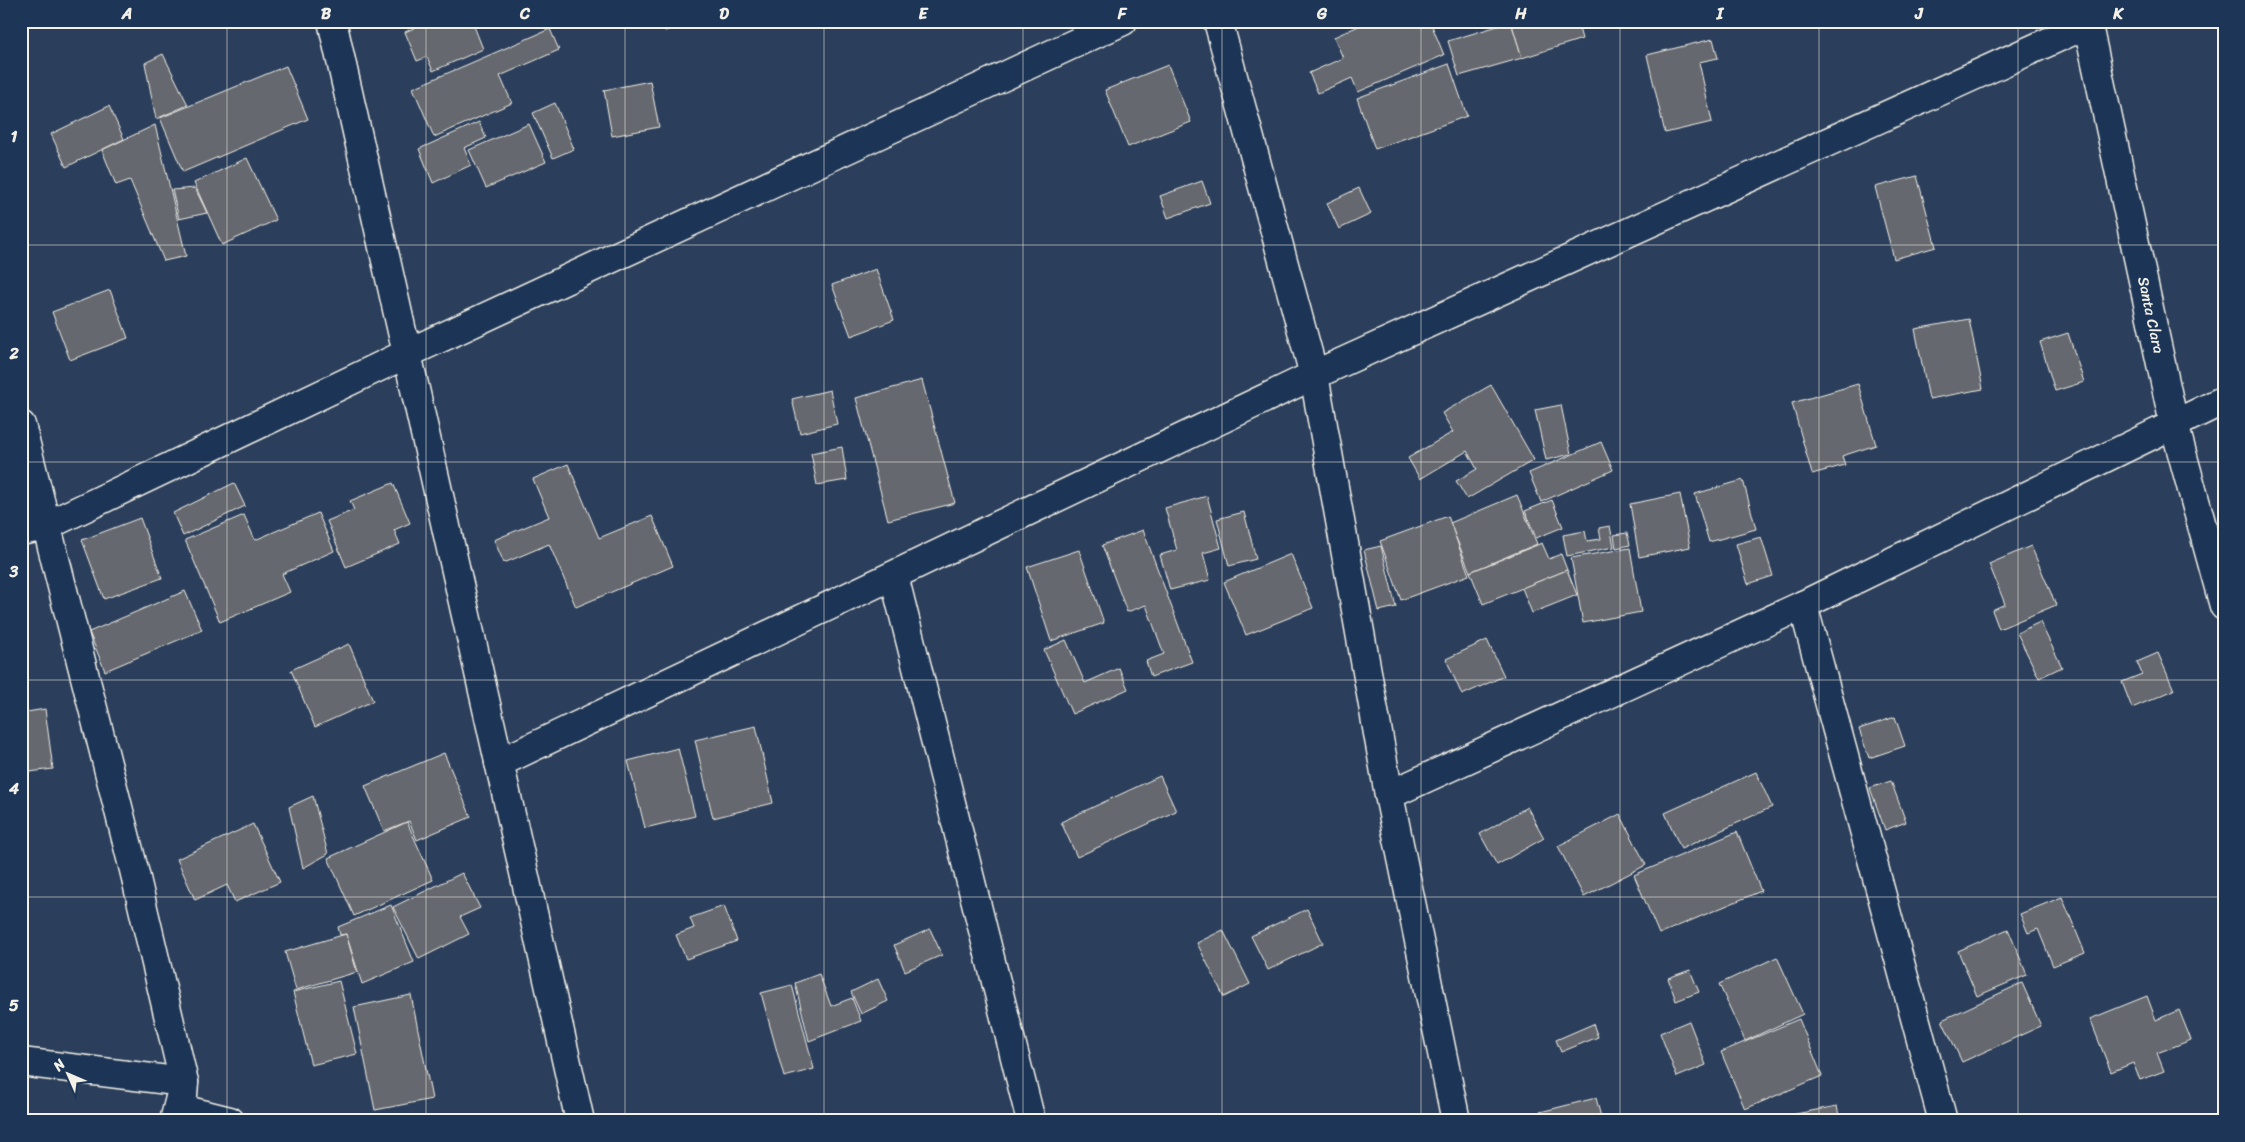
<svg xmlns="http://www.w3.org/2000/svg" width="2245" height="1142" font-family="Sriracha,sans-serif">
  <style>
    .building { fill: #65676e; stroke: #f4f1e8 }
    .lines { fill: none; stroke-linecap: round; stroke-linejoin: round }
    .minor-casing { stroke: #f4f1e8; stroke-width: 31 }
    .minor { stroke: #1d3557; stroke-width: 28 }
    .grid { fill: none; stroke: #f4f1e8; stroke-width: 1; stroke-opacity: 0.55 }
    .labels { text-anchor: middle; stroke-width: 4; stroke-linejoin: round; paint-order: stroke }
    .street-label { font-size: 15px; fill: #f4f1e8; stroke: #1d3557 }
    .neatline { fill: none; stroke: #f4f1e8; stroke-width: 2 }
    .grid-label { font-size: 16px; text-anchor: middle; font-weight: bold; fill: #f4f1e8 }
  </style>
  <rect width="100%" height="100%" fill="#2b3f5c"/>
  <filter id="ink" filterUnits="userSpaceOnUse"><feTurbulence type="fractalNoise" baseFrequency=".02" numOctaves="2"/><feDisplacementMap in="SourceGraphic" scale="10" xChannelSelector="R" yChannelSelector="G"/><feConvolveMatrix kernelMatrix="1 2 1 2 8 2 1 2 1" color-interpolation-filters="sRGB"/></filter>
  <g filter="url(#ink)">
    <!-- building -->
    <g class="building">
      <path d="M411,21H472L483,49L433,71L427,57L417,61L405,32L414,28Z"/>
      <path d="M661,21H696L665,31Z"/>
      <path d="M1370,21H1430L1444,55L1358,92L1352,78L1318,93L1309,73L1343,58L1334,37Z"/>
      <path d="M1514,21H1577L1582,39L1522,58L1511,22Z"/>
      <path d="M1511,22L1522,58L1459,76L1448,41Z"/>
      <path d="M550,29L559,50L500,76L512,103L434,137L413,88Z"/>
      <path d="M1713,39L1718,58L1699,62L1712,122L1665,133L1647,55Z"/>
      <path d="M163,54L188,105L156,119L145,63Z"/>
      <path d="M1449,64L1467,116L1375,149L1357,98Z"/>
      <path d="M1168,65L1191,122L1128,147L1105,90Z"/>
      <path d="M286,66L308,119L183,172L160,118Z"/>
      <path d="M650,81L659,127L612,136L604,90Z"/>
      <path d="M555,103L574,149L553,158L533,113Z"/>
      <path d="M109,106L124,139L66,167L51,134Z"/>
      <path d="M479,122L486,138L464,148L471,165L433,183L419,149Z"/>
      <path d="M529,124L546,162L486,188L469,150Z"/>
      <path d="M155,125L186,256L164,261L130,180L116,185L102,150Z"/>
      <path d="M247,158L276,220L222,245L194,183Z"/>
      <path d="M1917,176L1936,247L1894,259L1875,187Z"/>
      <path d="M1202,181L1210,203L1168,218L1160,196Z"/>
      <path d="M195,188L207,213L179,219L172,190Z"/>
      <path d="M1359,188L1371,214L1339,229L1327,203Z"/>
      <path d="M876,269L894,320L851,336L832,285Z"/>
      <path d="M110,290L128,338L70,360L52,312Z"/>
      <path d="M1969,319L1983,389L1929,399L1915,329Z"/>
      <path d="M2068,333L2084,382L2055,391L2040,342Z"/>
      <path d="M922,380L955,503L888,520L856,398Z"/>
      <path d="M1858,384L1876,445L1842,456L1845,465L1812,474L1792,403Z"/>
      <path d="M1491,385L1534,460L1467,499L1456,481L1477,469L1467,451L1420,479L1408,458L1453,432L1442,413Z"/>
      <path d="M830,390L837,424L800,433L792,399Z"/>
      <path d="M1561,405L1571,454L1546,460L1535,410Z"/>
      <path d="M1601,442L1613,470L1541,502L1529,473Z"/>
      <path d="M842,447L847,480L817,485L811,453Z"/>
      <path d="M568,464L599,538L652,516L673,566L576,607L549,544L504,563L494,540L549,517L533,479Z"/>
      <path d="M1743,480L1756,529L1709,542L1695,494Z"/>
      <path d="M234,483L245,506L183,536L173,513Z"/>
      <path d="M393,483L410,523L394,530L400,544L346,567L327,521L354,510L350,501Z"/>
      <path d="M1680,494L1690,547L1639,557L1630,504Z"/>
      <path d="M1517,495L1537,544L1470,572L1450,523Z"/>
      <path d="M1207,496L1221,548L1203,553L1210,580L1170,590L1160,555L1177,550L1165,508Z"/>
      <path d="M1552,500L1563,527L1536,538L1525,511Z"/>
      <path d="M1244,512L1256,559L1229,566L1217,519Z"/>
      <path d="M318,513L334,551L282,574L290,592L220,622L185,540L244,515L255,540Z"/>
      <path d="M1448,516L1469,575L1401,600L1380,541Z"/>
      <path d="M140,518L162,578L104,599L82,540Z"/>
      <path d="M1610,526L1614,547L1567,556L1563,535L1585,531L1587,541L1601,539L1599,528Z"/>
      <path d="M1143,530L1192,662L1151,677L1146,661L1164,654L1146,605L1127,612L1102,545Z"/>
      <path d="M1627,533L1630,545L1616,548L1614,535Z"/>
      <path d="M1761,537L1773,576L1748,584L1736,544Z"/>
      <path d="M1542,543L1549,559L1561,554L1567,570L1483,604L1470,572Z"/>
      <path d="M1381,546L1396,607L1379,611L1364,550Z"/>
      <path d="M2031,546L2056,605L1999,629L1992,610L2005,604L1989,564Z"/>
      <path d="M1630,548L1641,612L1583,623L1571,558Z"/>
      <path d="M1079,550L1104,623L1051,641L1027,567Z"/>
      <path d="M1291,554L1313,608L1246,635L1224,582Z"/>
      <path d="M1567,570L1577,595L1532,613L1522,588Z"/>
      <path d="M185,591L202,630L105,671L89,632Z"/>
      <path d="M2040,622L2062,667L2039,678L2017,633Z"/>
      <path d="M1066,640L1085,683L1119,668L1128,689L1072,714L1044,650Z"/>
      <path d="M1487,640L1504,676L1462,695L1446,659Z"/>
      <path d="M349,644L373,701L315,727L291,670Z"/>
      <path d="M2158,653L2174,690L2132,708L2122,682L2142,674L2137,662Z"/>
      <path d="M45,709L53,769L21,773V713Z"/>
      <path d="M1895,717L1905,746L1869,758L1859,729Z"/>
      <path d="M756,726L773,803L713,818L695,740Z"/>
      <path d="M678,748L695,816L645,828L628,761Z"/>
      <path d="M444,753L471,817L417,840L409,821L384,831L365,786Z"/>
      <path d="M1756,772L1772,807L1681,849L1665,813Z"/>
      <path d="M1160,776L1176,811L1077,857L1061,822Z"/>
      <path d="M1891,781L1906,822L1885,830L1870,788Z"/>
      <path d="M313,796L328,854L303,868L289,807Z"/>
      <path d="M1527,807L1544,838L1497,865L1480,834Z"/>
      <path d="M1620,814L1646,865L1584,897L1558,846Z"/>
      <path d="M407,822L433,880L354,916L328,858Z"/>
      <path d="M253,824L280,882L235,902L227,885L195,900L177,859Z"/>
      <path d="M1737,832L1761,891L1659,934L1634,875Z"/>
      <path d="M462,873L480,908L460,917L469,934L419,959L393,907Z"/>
      <path d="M2062,897L2085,953L2053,966L2038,929L2028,933L2020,914Z"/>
      <path d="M391,905L414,962L362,984L346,934L340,935L338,927Z"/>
      <path d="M724,906L737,941L686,959L676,935L694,928L690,918Z"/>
      <path d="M1307,909L1323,943L1268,970L1251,936Z"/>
      <path d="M930,929L942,955L905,971L894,945Z"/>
      <path d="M2008,929L2027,975L1977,996L1958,951Z"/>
      <path d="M1223,930L1250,984L1224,997L1197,943Z"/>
      <path d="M346,934L357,972L296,990L285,952Z"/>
      <path d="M1777,957L1803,1014L1745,1041L1719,984Z"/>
      <path d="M1690,970L1699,992L1676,1001L1668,978Z"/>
      <path d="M819,974L831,1006L852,998L861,1021L809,1041L795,983Z"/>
      <path d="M878,979L888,1001L861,1014L851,992Z"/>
      <path d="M339,981L357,1054L311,1065L293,992Z"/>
      <path d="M2022,983L2041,1026L1962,1062L1942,1020Z"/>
      <path d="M792,985L814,1069L784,1077L761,993Z"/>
      <path d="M411,995L432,1099L375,1110L354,1007Z"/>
      <path d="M2147,996L2156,1020L2179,1010L2191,1040L2157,1053L2164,1071L2140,1080L2133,1063L2111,1072L2090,1019Z"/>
      <path d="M1799,1019L1822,1076L1745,1109L1721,1052Z"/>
      <path d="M1689,1021L1706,1065L1677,1077L1660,1033Z"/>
      <path d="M1593,1024L1598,1037L1561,1052L1556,1040Z"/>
      <path d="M1596,1098L1602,1121H1533L1532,1114Z"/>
      <path d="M1837,1106L1840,1121H1776L1775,1118Z"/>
    </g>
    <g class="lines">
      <defs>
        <g id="minor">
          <path d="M332,21L580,1121"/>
          <path d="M1218,21L1314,375L1389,795L1456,1121"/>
          <path d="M2087,21L2174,424L2224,606"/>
          <path d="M21,425L134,870L184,1082L174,1121"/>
          <path d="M21,531L46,526L406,354L1123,21"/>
          <path d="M894,576L1031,1121"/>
          <path d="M1803,605L1943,1121"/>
          <path d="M499,763L1314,375L2088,24"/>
          <path d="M1389,795L1803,605L2224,400"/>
          <path d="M21,1062L184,1082L182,1109L230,1121"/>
        </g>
      </defs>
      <!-- minor casing -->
      <use href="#minor" class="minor-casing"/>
      <!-- minor -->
      <use href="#minor" class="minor"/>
    </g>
  </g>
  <!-- grid -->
  <path class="grid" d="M227,21V1121M426,21V1121M625,21V1121M824,21V1121M1023,21V1121M1222,21V1121M1421,21V1121M1620,21V1121M1819,21V1121M2018,21V1121M21,245H2224M21,462H2224M21,680H2224M21,897H2224"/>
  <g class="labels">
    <!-- street labels -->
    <g class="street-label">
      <text transform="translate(2151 315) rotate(78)" y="5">Santa Clara</text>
    </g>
  </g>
  <!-- margin -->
  <rect width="2245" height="1142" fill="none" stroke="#1d3557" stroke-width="55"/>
  <!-- north arrow -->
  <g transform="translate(68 1074) rotate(315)" stroke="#1d3557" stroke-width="4" paint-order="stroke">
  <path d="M0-4L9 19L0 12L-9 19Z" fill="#f4f1e8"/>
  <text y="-8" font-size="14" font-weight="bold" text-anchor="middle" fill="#f4f1e8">N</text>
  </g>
  <rect x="28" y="28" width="2190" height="1086" class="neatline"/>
  <g class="grid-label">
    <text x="127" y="19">A</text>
    <text x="326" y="19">B</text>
    <text x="525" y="19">C</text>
    <text x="724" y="19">D</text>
    <text x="923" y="19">E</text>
    <text x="1122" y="19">F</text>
    <text x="1322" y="19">G</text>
    <text x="1521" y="19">H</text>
    <text x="1720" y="19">I</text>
    <text x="1919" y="19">J</text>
    <text x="2118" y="19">K</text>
    <text x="14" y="142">1</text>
    <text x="14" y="359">2</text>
    <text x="14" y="577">3</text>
    <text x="14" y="794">4</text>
    <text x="14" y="1011">5</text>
  </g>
</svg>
